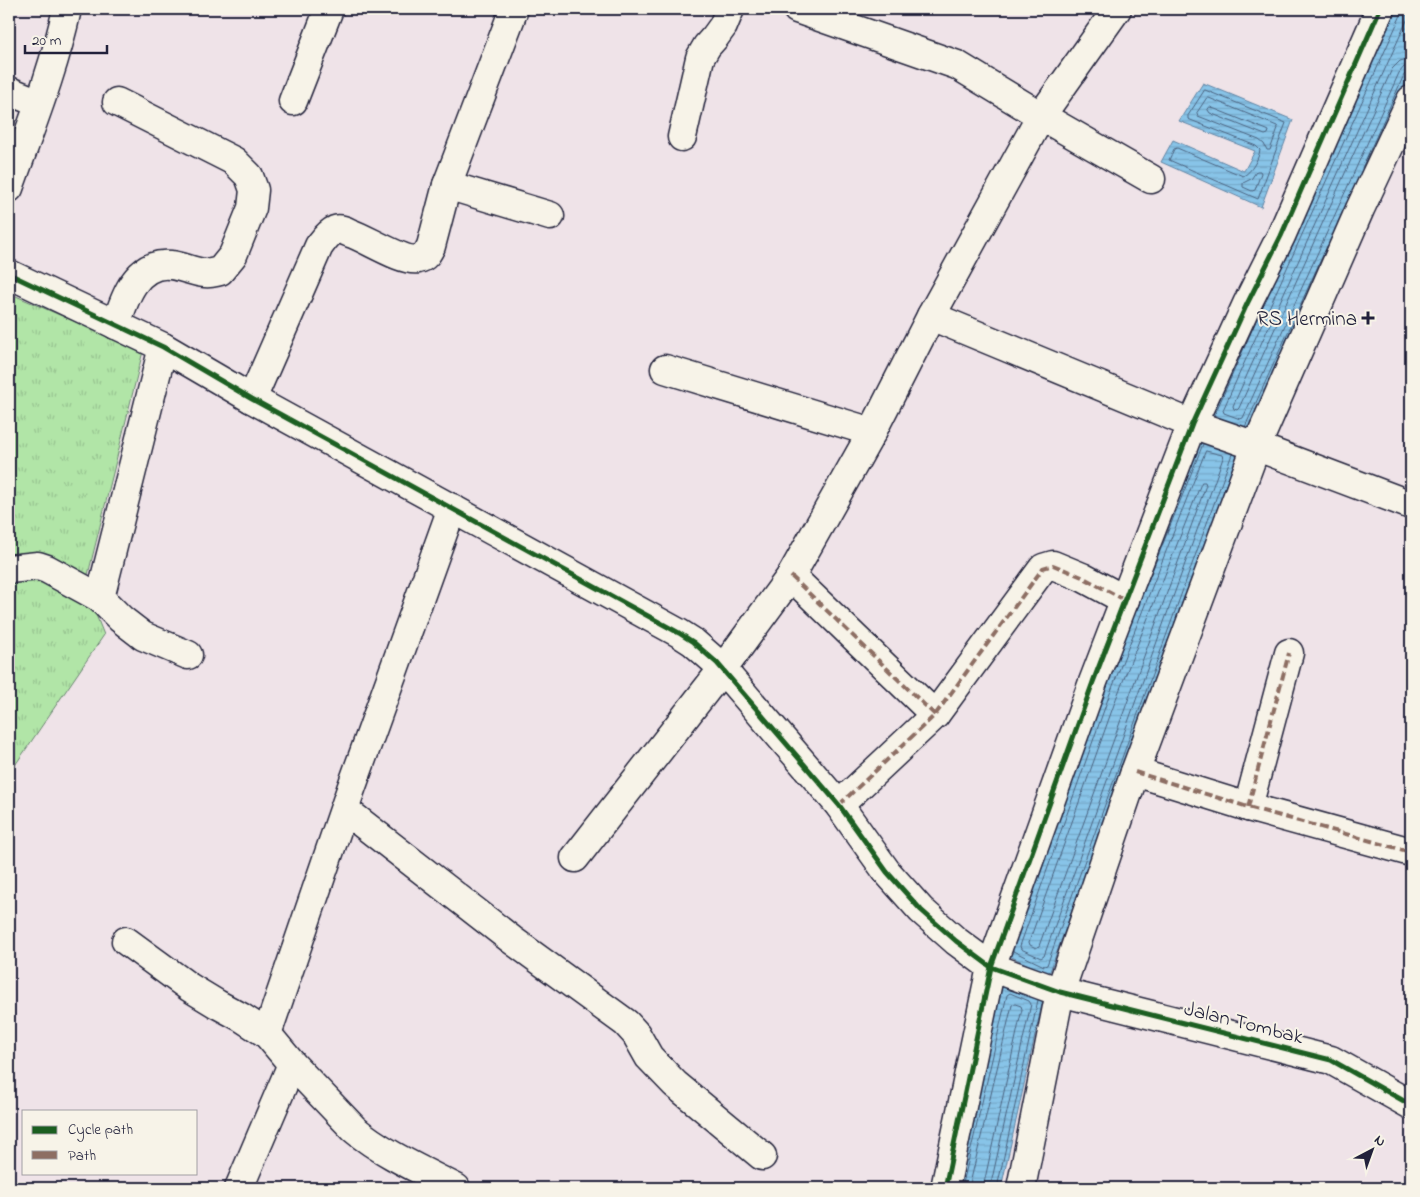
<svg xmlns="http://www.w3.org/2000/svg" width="1420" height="1197" font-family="'Indie Flower',sans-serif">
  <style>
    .grass { fill: url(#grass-tufts); stroke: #6a8471 }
    .water { fill: url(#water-rules); stroke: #5f83a3 }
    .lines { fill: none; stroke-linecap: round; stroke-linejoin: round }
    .shore { stroke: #4b6380; stroke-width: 1 }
    .minor-casing { stroke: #22223b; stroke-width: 31 }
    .minor { stroke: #f7f3e8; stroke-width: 28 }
    .quiet { stroke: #8d6e63; stroke-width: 4; stroke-dasharray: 8 4; stroke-linecap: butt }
    .cycleway-casing { stroke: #f7f3e8; stroke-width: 8 }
    .cycleway { stroke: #1b5e20; stroke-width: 5 }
    .poi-dot { fill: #22223b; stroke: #f7f3e8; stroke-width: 2 }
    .labels { text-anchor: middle; stroke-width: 4; stroke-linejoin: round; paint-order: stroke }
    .poi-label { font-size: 21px; fill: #22223b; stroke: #f7f3e8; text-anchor: end }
    .street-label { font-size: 21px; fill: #22223b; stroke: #f7f3e8 }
  </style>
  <defs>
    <pattern id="grass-tufts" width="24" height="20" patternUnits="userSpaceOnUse" patternTransform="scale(1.25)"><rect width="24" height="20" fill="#b1e5a7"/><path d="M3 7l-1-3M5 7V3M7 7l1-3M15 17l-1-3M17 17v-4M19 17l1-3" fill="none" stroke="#98c491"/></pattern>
    <pattern id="water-rules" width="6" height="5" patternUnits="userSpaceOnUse" patternTransform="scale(1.25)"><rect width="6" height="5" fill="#88c4e8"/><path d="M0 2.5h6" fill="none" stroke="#75a8c8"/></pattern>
  </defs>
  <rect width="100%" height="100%" fill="#efe3e8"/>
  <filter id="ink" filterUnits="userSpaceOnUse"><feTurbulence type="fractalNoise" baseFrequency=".02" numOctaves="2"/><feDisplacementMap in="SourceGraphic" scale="10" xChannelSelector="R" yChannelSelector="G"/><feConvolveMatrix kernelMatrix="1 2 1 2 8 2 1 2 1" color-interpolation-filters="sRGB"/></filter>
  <g filter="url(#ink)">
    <!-- grass -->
    <path class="grass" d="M9,293L143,351L85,587L104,635L9,774Z"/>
    <!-- water -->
    <g class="water">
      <path d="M1391,9H1411V72L1249,433L1206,419Z"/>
      <path d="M1203,83L1293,120L1261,207L1161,162L1173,140L1244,171L1255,151L1179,121Z"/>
      <path d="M1199,436L1239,449L1049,974L1005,954Z"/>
      <path d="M1000,977L1044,995L1001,1188H950Z"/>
    </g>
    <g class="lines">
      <!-- shore -->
      <g class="shore">
        <path d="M1402,9L1401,15L1223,410L1224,413L1240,419L1243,418L1399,73L1404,67L1411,66"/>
        <path d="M1409,9L1408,18L1233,406L1234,409L1237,410L1239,408L1392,69L1400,61L1411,58"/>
        <path d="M1205,90L1286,123L1258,199L1169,160L1174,149L1177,148L1243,176C1251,173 1259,158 1260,150L1256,146L1188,119V116Z"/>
        <path d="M1207,98H1209L1277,126L1278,128L1270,150H1267L1264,144L1259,140L1198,116L1197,113Z"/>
        <path d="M1210,107L1267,130L1269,131L1268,134L1265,135L1210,113L1208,110Z"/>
        <path d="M1362,168L1404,75L1407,72H1411"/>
        <path d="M1257,171H1260L1261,173L1255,190L1252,191L1243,187V183L1251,179Z"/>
        <path d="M1214,416L1264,303"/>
        <path d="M1245,427L1327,246"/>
        <path d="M1206,451L1222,455L1223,458L1044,956L1041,958L1021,949L1020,946L1109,696Z"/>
        <path d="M1202,482H1205L1206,485L1039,946L1036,948L1030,945L1029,942L1116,699Z"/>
        <path d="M1146,586L1203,444"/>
        <path d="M1013,951L1044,966L1047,965L1232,454"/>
        <path d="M962,1188L1007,995L1010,993L1029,1001L1031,1004L990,1188"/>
        <path d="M969,1188L1012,1005L1015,1004L1021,1006L1022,1009L983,1188"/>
        <path d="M997,1188L1038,1000"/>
      </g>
      <defs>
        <g id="minor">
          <path d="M797,9L957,65L1041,116L1151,179"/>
          <path d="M9,91L39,103"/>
          <path d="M293,101L329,9"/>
          <path d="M682,137L700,58L707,46L715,37L723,26L730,9"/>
          <path d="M447,185L550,216"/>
          <path d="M9,188C30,129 54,70 67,9"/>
          <path d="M9,274L163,347L252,399L679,633L693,642L717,663L839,805L887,872L921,910L956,941L991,967L1060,992L1331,1060L1411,1105"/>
          <path d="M931,316L1192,424L1247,443L1411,505"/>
          <path d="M116,325C124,299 136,261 171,265C182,266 193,272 205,273C210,274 215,272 220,271L233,255L252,208L254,190L249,176L234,161L117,102"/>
          <path d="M163,347L100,598L121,619L143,636L188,655"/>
          <path d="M665,369L872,432"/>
          <path d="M252,399L319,246C323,241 328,233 335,230C340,228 346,231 350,233C366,238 404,263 418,259C425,258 428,252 431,246L447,185L514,9"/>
          <path d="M9,569L38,566L47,569L100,598"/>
          <path d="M791,576L935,715"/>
          <path d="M1135,772L1248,807L1411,852"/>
          <path d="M839,805L935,715L1043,568L1053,565L1082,577L1125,600"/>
          <path d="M1248,807L1289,653"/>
          <path d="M345,810L512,940L626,1023L636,1034L649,1057L675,1084L762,1156"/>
          <path d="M575,858L728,662L791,576L872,432L931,316L1041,116L1117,9"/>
          <path d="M126,941L189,987L217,1004L241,1017L267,1034L292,1064L354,1129C382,1153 423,1171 456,1188"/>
          <path d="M267,1034L351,789L452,508"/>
          <path d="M239,1188L292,1064"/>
          <path d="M945,1188L991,967L1093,682L1192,424L1247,304L1281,236L1380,9"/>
          <path d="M1021,1188L1060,992L1135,772L1256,447L1360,209L1411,100"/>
        </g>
      </defs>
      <!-- minor casing -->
      <use href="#minor" class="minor-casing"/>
      <!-- minor -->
      <use href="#minor" class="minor"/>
      <!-- quiet -->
      <g class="quiet">
        <path d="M791,576L935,715"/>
        <path d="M1135,772L1248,807L1411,852"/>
        <path d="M839,805L935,715L1043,568L1053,565L1082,577L1125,600"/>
        <path d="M1248,807L1289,653"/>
      </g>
      <defs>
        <g id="cycleway">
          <path d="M9,274L163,347L252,399L679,633L693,642L717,663L839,805L887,872L921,910L956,941L991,967L1060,992L1331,1060L1411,1105"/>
          <path d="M945,1188L991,967L1093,682L1192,424L1247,304L1281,236L1380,9"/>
        </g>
      </defs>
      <!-- cycleway casing -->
      <use href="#cycleway" class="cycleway-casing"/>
      <!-- cycleway -->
      <use href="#cycleway" class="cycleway"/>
    </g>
  </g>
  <!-- markers -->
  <path class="poi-dot" d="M1365.5 310.5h5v5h5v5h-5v5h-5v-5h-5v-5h5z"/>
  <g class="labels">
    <!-- poi labels -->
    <g class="poi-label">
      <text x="1357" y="325">RS Hermina</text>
    </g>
    <!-- street labels -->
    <g class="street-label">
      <text transform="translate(1244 1022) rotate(14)" y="7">Jalan Tombak</text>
    </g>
  </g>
  <!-- margin -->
  <rect width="1420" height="1197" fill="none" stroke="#f7f3e8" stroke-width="30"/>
  <rect x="15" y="15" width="1390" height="1167" fill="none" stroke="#22223b" stroke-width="2" filter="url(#ink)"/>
  <!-- legend -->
  <rect x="22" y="1110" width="175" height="65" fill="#f7f3e8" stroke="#a29fa3"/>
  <rect x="32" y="1126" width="25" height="8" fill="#1b5e20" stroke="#a29fa3"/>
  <text x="68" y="1134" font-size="15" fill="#22223b">Cycle path</text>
  <rect x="32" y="1151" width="25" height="8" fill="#8d6e63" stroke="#a29fa3"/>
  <text x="68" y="1160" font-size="15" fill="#22223b">Path</text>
  <!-- north arrow -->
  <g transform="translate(1372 1150) rotate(41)" stroke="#f7f3e8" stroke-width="4" paint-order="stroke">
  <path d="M0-4L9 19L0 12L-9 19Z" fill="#22223b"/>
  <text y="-8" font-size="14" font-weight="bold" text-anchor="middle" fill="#22223b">N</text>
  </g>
  <!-- scale -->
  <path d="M25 45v8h82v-8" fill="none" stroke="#22223b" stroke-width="2.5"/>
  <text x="32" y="45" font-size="15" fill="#22223b" stroke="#f7f3e8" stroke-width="4" paint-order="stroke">20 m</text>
</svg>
